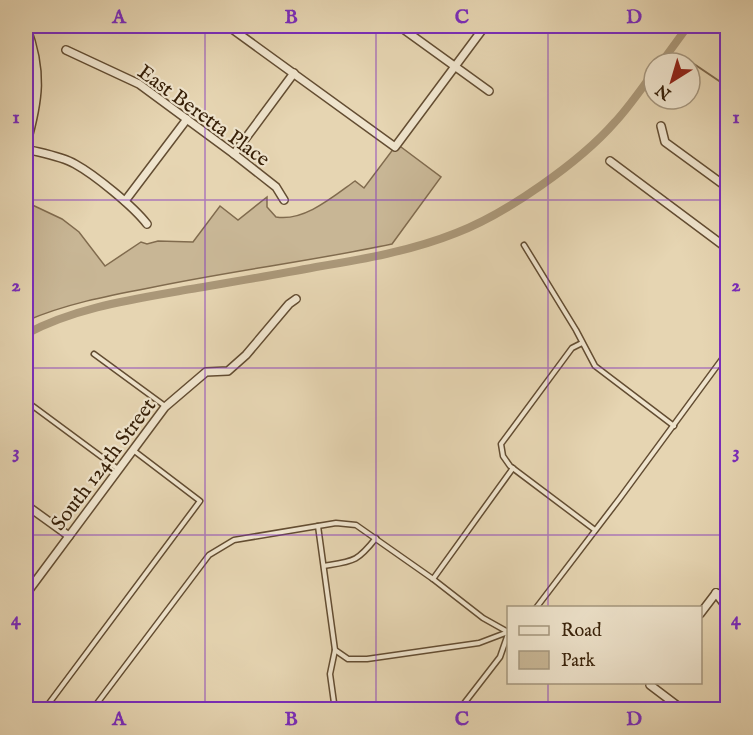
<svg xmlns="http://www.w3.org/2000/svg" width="753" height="735" font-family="'IM FELL English',serif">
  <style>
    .green { fill: #c8b695; stroke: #806b4e; stroke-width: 1.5 }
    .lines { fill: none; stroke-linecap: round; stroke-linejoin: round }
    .stream { stroke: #7c674b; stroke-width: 2 }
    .canal { stroke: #aa9778; stroke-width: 8 }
    .lane-casing { stroke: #634d32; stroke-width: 7 }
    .street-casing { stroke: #634d32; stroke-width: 10 }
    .lane { stroke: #efe4cd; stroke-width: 4 }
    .street { stroke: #efe4cd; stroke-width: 7 }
    .grid { fill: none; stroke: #7b2cbf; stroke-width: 1.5; stroke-opacity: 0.55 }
    .labels { text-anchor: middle; stroke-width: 4.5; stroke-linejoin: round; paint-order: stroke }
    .street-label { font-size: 21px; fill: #372008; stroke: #efe4cd }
    .neatline { fill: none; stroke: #7b2cbf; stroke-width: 2 }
    .grid-label { font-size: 20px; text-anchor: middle; font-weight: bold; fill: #7b2cbf }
  </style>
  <rect width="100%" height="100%" fill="#e6d5b2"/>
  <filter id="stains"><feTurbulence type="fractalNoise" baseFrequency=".00333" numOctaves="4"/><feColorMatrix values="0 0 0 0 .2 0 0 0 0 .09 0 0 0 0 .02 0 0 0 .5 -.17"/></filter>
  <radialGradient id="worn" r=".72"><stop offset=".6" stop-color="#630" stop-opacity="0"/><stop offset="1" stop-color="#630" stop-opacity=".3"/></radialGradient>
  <!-- green -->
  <path class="green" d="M397,144L441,177L392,244C312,261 230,271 149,288C107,296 65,304 26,321V202L62,219L79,232L105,266L141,242L147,244L158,241L193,242L220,206L238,220L267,197V207L276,217C304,222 334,196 355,181L364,188Z"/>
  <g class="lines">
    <!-- stream -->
    <g class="stream">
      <path d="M642,26L649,32"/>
      <path d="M694,64L728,87"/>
    </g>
    <!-- canal -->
    <g class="canal">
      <path d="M661,63L688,26"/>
      <path d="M26,334C76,307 135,299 191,289C232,282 274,275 316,267C364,259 411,251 456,233C506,214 580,162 615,122C629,107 641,89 654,72"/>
    </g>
    <defs>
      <g id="lane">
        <path d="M524,245L576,330L595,366L674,426"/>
        <path d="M582,343L572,348L501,444L503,456L510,466L595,530"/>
        <path d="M94,354L165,406"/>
        <path d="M26,401L118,469"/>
        <path d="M318,526L335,650L348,659H367L479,643L508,632"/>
        <path d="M324,566C354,561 357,562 376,538"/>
        <path d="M433,579L513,468"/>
        <path d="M536,608L620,498L728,351"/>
        <path d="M335,650L330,674L335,710"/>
        <path d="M44,710L200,501L133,450"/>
        <path d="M92,710L209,555L234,540L336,523L356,525L433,579L483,618L508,632"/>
        <path d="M459,710L500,657L508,634"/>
      </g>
      <g id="street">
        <path d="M26,26C43,71 39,100 26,145"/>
        <path d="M228,26L395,147L485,26"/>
        <path d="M399,26L489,91"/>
        <path d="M66,50L139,84L234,154L276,187L284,200"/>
        <path d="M661,126L665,142L728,188"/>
        <path d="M26,149C41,153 61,156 75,164C95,175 133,206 147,224"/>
        <path d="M234,154L294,73"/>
        <path d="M610,161L728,249"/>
        <path d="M125,201L187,119"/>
        <path d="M26,505L69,536"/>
        <path d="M716,593L728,609"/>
        <path d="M716,593L728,598"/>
        <path d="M26,594L165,407L206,372L228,371L246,355L289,304L296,299"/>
        <path d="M700,614L716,593"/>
        <path d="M652,682L650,685L683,710"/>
      </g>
    </defs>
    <!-- lane casing -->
    <use href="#lane" class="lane-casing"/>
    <!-- street casing -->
    <use href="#street" class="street-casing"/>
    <!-- lane -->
    <use href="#lane" class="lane"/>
    <!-- street -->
    <use href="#street" class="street"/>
  </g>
  <!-- grid -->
  <path class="grid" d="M205,26V710M376,26V710M548,26V608M26,200H728M26,368H728M26,535H728M548,682V710"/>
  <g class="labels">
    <!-- street labels -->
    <g class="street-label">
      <text transform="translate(204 115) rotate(36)" y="7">East Beretta Place</text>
      <text transform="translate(103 464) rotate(-53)" y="7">South 124th Street</text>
    </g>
  </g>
  <!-- margin -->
  <rect width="753" height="735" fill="none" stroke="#e6d5b2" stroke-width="66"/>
  <!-- legend -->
  <rect x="507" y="606" width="195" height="78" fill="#efe4cd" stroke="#a5967e" stroke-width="1.5"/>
  <rect x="519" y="626" width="30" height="9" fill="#efe4cd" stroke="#a5967e" stroke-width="1.5"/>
  <text x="561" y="636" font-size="18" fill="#372008">Road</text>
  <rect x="519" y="651" width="30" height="18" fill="#c8b695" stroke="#a5967e" stroke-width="1.5"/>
  <text x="561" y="666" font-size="18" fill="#372008">Park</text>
  <!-- north arrow -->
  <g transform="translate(672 81) rotate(217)"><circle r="28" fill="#efe4cd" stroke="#a5967e" stroke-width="1.5"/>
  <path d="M0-4.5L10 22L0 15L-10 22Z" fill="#8f2418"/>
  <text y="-9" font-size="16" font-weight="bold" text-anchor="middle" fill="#372008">N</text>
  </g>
  <rect x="33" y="33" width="687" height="669" class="neatline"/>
  <g class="grid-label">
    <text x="119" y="23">A</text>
    <text x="291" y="23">B</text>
    <text x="462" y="23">C</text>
    <text x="634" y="23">D</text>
    <text x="16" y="123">1</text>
    <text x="736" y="123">1</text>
    <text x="16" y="291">2</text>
    <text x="736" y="291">2</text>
    <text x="16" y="458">3</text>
    <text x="736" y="458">3</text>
    <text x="16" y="625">4</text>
    <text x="736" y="625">4</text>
    <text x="119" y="725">A</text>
    <text x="291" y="725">B</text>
    <text x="462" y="725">C</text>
    <text x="634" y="725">D</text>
  </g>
  <rect width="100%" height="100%" filter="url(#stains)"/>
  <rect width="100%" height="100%" fill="url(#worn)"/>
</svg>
